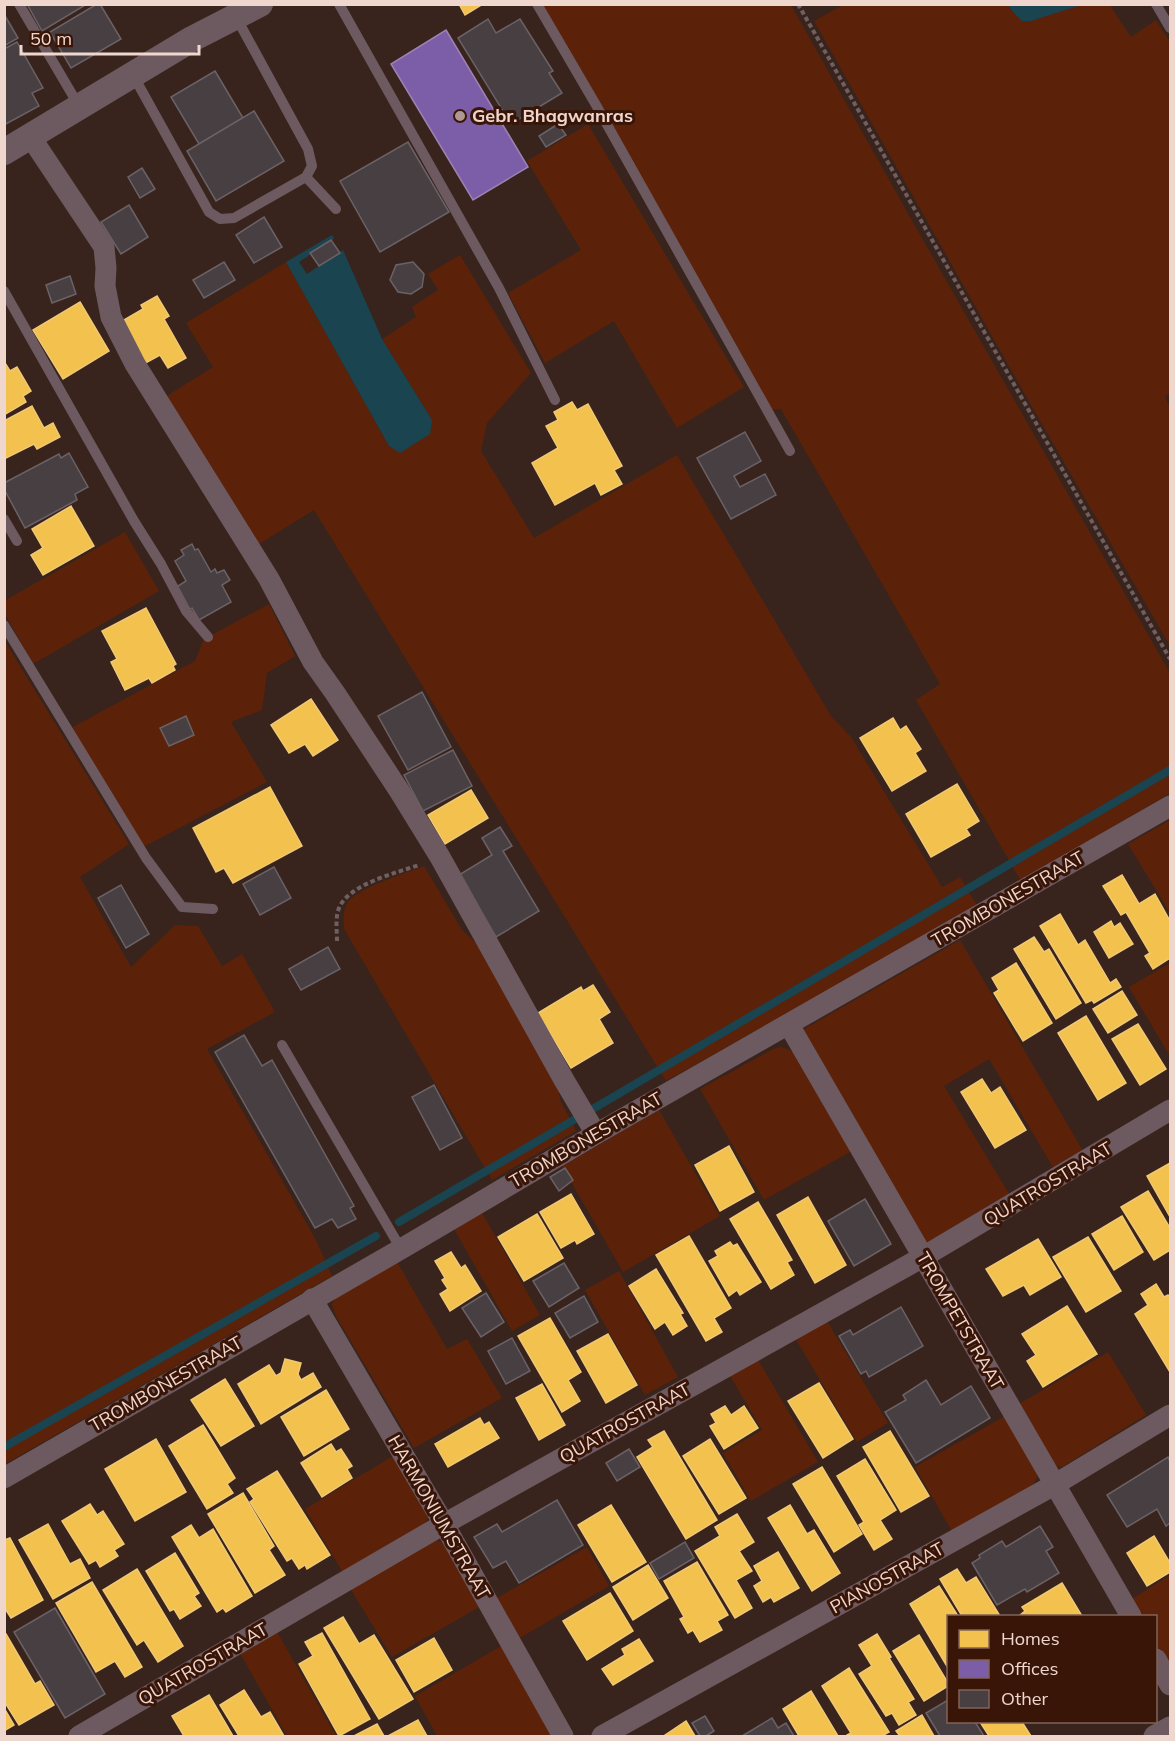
<svg xmlns="http://www.w3.org/2000/svg" width="1175" height="1741" font-family="Mulish,sans-serif">
  <style>
    .green { fill: #5b2209 }
    .water { fill: #194450 }
    .pier { fill: #38241c }
    .homes { fill: #f2c14e; stroke: #f1c874; stroke-width: 1.5 }
    .offices { fill: #7b5ea7; stroke: #9e82b3; stroke-width: 1.5 }
    .lines { fill: none; stroke-linecap: round; stroke-linejoin: round }
    .stream { stroke: #194450; stroke-width: 8 }
    .building { fill: #483f42; stroke: #6b6267; stroke-width: 1.5 }
    .path { stroke: #6f5f61; stroke-width: 4; stroke-dasharray: 4.5 3; stroke-linecap: butt }
    .service { stroke: #6d5a60; stroke-width: 10 }
    .minor { stroke: #6d5a60; stroke-width: 21 }
    .tertiary { stroke: #6d5a60; stroke-width: 26 }
    .poi-dot { fill: #b09890; stroke: #381507; stroke-width: 2 }
    .labels { text-anchor: middle; stroke-width: 6; stroke-linejoin: round; paint-order: stroke }
    .poi-label { font-size: 18px; font-weight: bold; fill: #f0d7ce; stroke: #381507; text-anchor: start }
    .street-label { font-size: 18px; fill: #f0d7ce; stroke: #381507 }
  </style>
  <rect width="100%" height="100%" fill="#38241c"/>
  <!-- green -->
  <g class="green">
    <path d="M534,5H791L906,210L1170,673V793L1021,881L916,700L940,684L781,409H772Z"/>
    <path d="M843,5H1008L1013,12L1081,5H1113L1111,7L1131,37L1156,20L1170,42V393L1165,396L1170,409V646L1031,405L814,21Z"/>
    <path d="M588,124L744,387L677,428L614,321L545,363L508,293L581,250L527,161Z"/>
    <path d="M460,255L531,373L487,423L481,451L534,538L677,455L831,716L851,737L942,887L960,877L978,907L666,1081L314,510L249,550L151,406L213,367L186,323L286,262L389,446L432,420L382,339L416,317L412,307L438,290L428,274Z"/>
    <path d="M125,532L159,591L33,664L5,614L4,601Z"/>
    <path d="M269,604L295,656L267,673L262,710L231,722L267,782L143,847L71,728L195,661L204,639Z"/>
    <path d="M4,640L129,844L80,877L131,967L175,925L198,926L222,966L242,954L275,1012L207,1049L316,1240L332,1276L5,1464Z"/>
    <path d="M1170,820V913L1128,844Z"/>
    <path d="M424,866L462,930L489,955L558,1084L560,1100L576,1131L492,1180L344,929C344,920 342,910 348,902C358,888 406,873 424,866Z"/>
    <path d="M960,940L1083,1151L1054,1169L989,1059L944,1086L1011,1197L937,1242L926,1243L804,1037V1029Z"/>
    <path d="M1170,963V1056L1129,987Z"/>
    <path d="M780,1047L788,1049L794,1053L852,1151L764,1200L700,1089L773,1049Z"/>
    <path d="M659,1110L720,1216L623,1272L562,1166Z"/>
    <path d="M481,1211L540,1315L512,1331L453,1227Z"/>
    <path d="M396,1260L447,1349L467,1339L502,1398L414,1448L336,1316L332,1304L338,1294Z"/>
    <path d="M619,1271L678,1377L645,1395L585,1290Z"/>
    <path d="M827,1321L888,1423L857,1442L795,1338Z"/>
    <path d="M1108,1352L1146,1415L1062,1467L1055,1466L1019,1404Z"/>
    <path d="M757,1358L818,1462L751,1501L723,1453L762,1430L729,1374Z"/>
    <path d="M1005,1416L1037,1470V1477L1033,1485L953,1533L915,1467Z"/>
    <path d="M393,1456L427,1513V1520L424,1524L343,1573L305,1509Z"/>
    <path d="M435,1540L441,1542L446,1546L481,1606L392,1657L350,1588Z"/>
    <path d="M587,1547L609,1586L518,1639L495,1599Z"/>
    <path d="M1170,1575V1671L1156,1645V1616H1139L1129,1601Z"/>
    <path d="M277,1632L336,1736H287L240,1653Z"/>
    <path d="M503,1645L554,1736H437L415,1696Z"/>
  </g>
  <!-- water -->
  <g class="water">
    <path d="M1008,5H1081L1031,21H1022L1013,12Z"/>
    <path d="M332,235L343,250L382,339L432,420L430,434L400,453L389,446L286,262Z"/>
  </g>
  <!-- pier -->
  <path class="pier" d="M335,238L343,250L307,274L299,262Z"/>
  <!-- homes -->
  <g class="homes">
    <path d="M459,4H483L465,15Z"/>
    <path d="M157,296L169,316L164,319L186,358L168,368L160,355L140,366L117,324L143,309L141,305Z"/>
    <path d="M80,302L109,351L63,379L33,330Z"/>
    <path d="M5,363L10,371L17,367L31,391L23,396L26,402L4,415Z"/>
    <path d="M572,402L577,410L588,404L622,466L614,470L622,484L601,495L595,483L555,505L532,463L558,448L546,426L558,420L554,412Z"/>
    <path d="M32,406L44,428L53,423L60,437L37,449L34,444L4,459V421Z"/>
    <path d="M71,506L94,546L43,575L31,555L43,548L32,529Z"/>
    <path d="M146,608L176,664L173,666L175,670L152,683L149,678L125,690L111,662L117,659L102,631Z"/>
    <path d="M311,699L338,740L313,756L305,744L289,753L271,725Z"/>
    <path d="M893,718L900,730L906,726L921,749L915,753L926,771L892,791L860,738Z"/>
    <path d="M957,784L979,821L966,829L970,835L931,857L906,814Z"/>
    <path d="M270,787L302,846L233,883L224,868L216,872L193,828Z"/>
    <path d="M471,790L488,818L445,844L428,815Z"/>
    <path d="M1122,875L1139,904L1155,894L1170,921V958L1153,969L1145,956L1150,953L1126,912L1121,915L1103,886Z"/>
    <path d="M1060,914L1078,945L1085,940L1110,983L1116,979L1121,987L1094,1003L1092,1000L1086,1003L1040,926Z"/>
    <path d="M1111,921L1114,927L1120,923L1133,944L1109,958L1094,932Z"/>
    <path d="M1034,937L1044,952L1049,949L1081,1003L1056,1019L1014,949Z"/>
    <path d="M1016,963L1052,1023L1023,1041L994,993L999,990L992,978Z"/>
    <path d="M593,985L610,1012L599,1019L613,1043L571,1068L538,1013L581,987L583,991Z"/>
    <path d="M1122,991L1137,1015L1108,1033L1093,1009Z"/>
    <path d="M1086,1016L1126,1083L1098,1100L1058,1033Z"/>
    <path d="M1138,1024L1166,1069L1140,1085L1112,1039Z"/>
    <path d="M982,1079L991,1093L1000,1087L1026,1130L995,1148L961,1092Z"/>
    <path d="M729,1146L754,1192L720,1211L695,1165Z"/>
    <path d="M1170,1163V1217L1147,1176Z"/>
    <path d="M1148,1191L1170,1228V1250L1154,1260L1121,1207Z"/>
    <path d="M571,1194L594,1234L577,1244L575,1240L561,1248L540,1212Z"/>
    <path d="M808,1197L846,1265L815,1283L777,1215Z"/>
    <path d="M758,1202L792,1260L787,1262L794,1275L771,1289L730,1219Z"/>
    <path d="M537,1214L563,1258L524,1281L498,1237Z"/>
    <path d="M1122,1216L1143,1252L1114,1270L1092,1234Z"/>
    <path d="M689,1236L731,1308L714,1318L722,1332L706,1341L656,1255Z"/>
    <path d="M1088,1237L1121,1291L1086,1312L1053,1257Z"/>
    <path d="M1038,1239L1061,1277L1030,1295L1024,1285L1003,1296L986,1269Z"/>
    <path d="M730,1242L733,1246L737,1244L761,1282L740,1295L737,1290L729,1296L709,1261L718,1256L715,1251Z"/>
    <path d="M451,1252L461,1268L465,1265L481,1291L450,1311L440,1294L448,1289L442,1280L445,1278L435,1261Z"/>
    <path d="M656,1269L683,1313L680,1314L687,1326L673,1335L665,1322L655,1329L629,1286Z"/>
    <path d="M1156,1284L1164,1297L1168,1295L1170,1298V1372L1135,1314L1148,1305L1141,1294Z"/>
    <path d="M1067,1306L1097,1354L1043,1387L1027,1361L1036,1355L1022,1334Z"/>
    <path d="M550,1318L581,1372L568,1380L580,1401L562,1412L518,1336Z"/>
    <path d="M608,1334L637,1385L606,1403L577,1351Z"/>
    <path d="M285,1359L301,1363L298,1374L301,1380L313,1373L321,1387L261,1424L238,1384L269,1365L276,1376L281,1373Z"/>
    <path d="M225,1379L254,1426L221,1446L191,1400Z"/>
    <path d="M819,1383L853,1439L823,1458L788,1401Z"/>
    <path d="M542,1384L565,1425L539,1440L516,1398Z"/>
    <path d="M326,1390L349,1429L304,1456L281,1417Z"/>
    <path d="M725,1406L731,1415L744,1406L758,1428L724,1449L710,1426L716,1423L711,1414Z"/>
    <path d="M480,1418L484,1425L489,1422L499,1438L448,1467L435,1444Z"/>
    <path d="M203,1425L235,1478L227,1484L233,1493L207,1509L169,1446Z"/>
    <path d="M664,1431L717,1520L686,1539L637,1457L653,1447L648,1440Z"/>
    <path d="M890,1431L929,1496L901,1512L863,1447Z"/>
    <path d="M156,1439L186,1492L135,1521L105,1469Z"/>
    <path d="M710,1439L746,1498L719,1514L683,1456Z"/>
    <path d="M331,1444L336,1452L341,1449L352,1466L347,1469L352,1478L322,1497L301,1463Z"/>
    <path d="M865,1459L896,1510L880,1520L892,1539L874,1550L859,1525L864,1522L837,1476Z"/>
    <path d="M822,1467L862,1534L834,1552L793,1484Z"/>
    <path d="M277,1471L330,1555L307,1569L305,1565L299,1569L292,1558L287,1561L250,1502L254,1499L247,1489Z"/>
    <path d="M243,1493L274,1546L269,1550L285,1575L255,1593L208,1514Z"/>
    <path d="M90,1504L97,1515L103,1511L124,1544L114,1550L118,1556L100,1567L96,1560L89,1564L62,1521Z"/>
    <path d="M611,1505L646,1562L612,1582L578,1525Z"/>
    <path d="M790,1505L807,1534L814,1530L840,1573L812,1591L768,1518Z"/>
    <path d="M737,1514L754,1542L739,1551L752,1571L736,1580L752,1608L735,1618L695,1551L720,1536L715,1527Z"/>
    <path d="M48,1524L70,1564L80,1559L90,1578L53,1599L19,1540Z"/>
    <path d="M191,1525L199,1538L213,1529L252,1596L226,1612L223,1608L217,1612L172,1537Z"/>
    <path d="M1154,1536L1170,1563V1572L1147,1586L1127,1553Z"/>
    <path d="M10,1538L43,1600L11,1618L4,1607V1540Z"/>
    <path d="M778,1552L799,1588L774,1602L771,1597L763,1602L754,1586L762,1581L754,1566Z"/>
    <path d="M175,1553L199,1593L194,1596L201,1606L180,1619L174,1609L170,1611L146,1571Z"/>
    <path d="M697,1562L728,1615L717,1621L722,1630L700,1642L693,1630L688,1633L680,1619L684,1617L664,1581Z"/>
    <path d="M648,1565L668,1598L633,1620L613,1587Z"/>
    <path d="M137,1569L183,1646L158,1662L144,1640L137,1645L103,1590Z"/>
    <path d="M957,1569L966,1583L976,1577L1000,1616H962L940,1579Z"/>
    <path d="M92,1582L142,1667L125,1677L115,1661L96,1672L56,1603Z"/>
    <path d="M1062,1583L1082,1616H1021L1020,1615L1025,1611L1022,1607Z"/>
    <path d="M939,1586L958,1616H948V1668L910,1604Z"/>
    <path d="M610,1593L633,1631L587,1660L563,1621Z"/>
    <path d="M343,1617L359,1644L374,1635L413,1699L379,1719L324,1628Z"/>
    <path d="M322,1633L370,1719L339,1736L299,1664L313,1656L305,1642Z"/>
    <path d="M6,1634L35,1684L40,1681L54,1705L19,1725L4,1701V1635Z"/>
    <path d="M877,1634L891,1657L889,1658L914,1699L908,1702L916,1715L899,1725L892,1713L886,1716L859,1674L872,1666L859,1645Z"/>
    <path d="M919,1635L948,1683V1686L924,1701L893,1651Z"/>
    <path d="M434,1638L452,1670L414,1692L396,1660Z"/>
    <path d="M639,1639L653,1661L613,1685L602,1669L625,1655L622,1649Z"/>
    <path d="M849,1668L889,1732L882,1736H847V1735L851,1733L822,1686Z"/>
    <path d="M244,1690L261,1717L270,1712L284,1736H239L220,1705Z"/>
    <path d="M811,1691L838,1736H799L783,1709Z"/>
    <path d="M209,1695L233,1736H184L172,1716Z"/>
    <path d="M4,1708L14,1725L4,1731Z"/>
    <path d="M922,1715L934,1736H900L896,1731Z"/>
    <path d="M418,1720L427,1736H388Z"/>
    <path d="M686,1721L695,1736H666L665,1735Z"/>
    <path d="M980,1722H1022L1031,1736H989Z"/>
    <path d="M377,1724L384,1736H354Z"/>
  </g>
  <!-- offices -->
  <path class="offices" d="M446,30L528,167L473,200L391,64Z"/>
  <g class="lines">
    <!-- stream -->
    <g class="stream">
      <path d="M591,1110L1170,770"/>
      <path d="M399,1222L577,1118"/>
      <path d="M4,1447L376,1236"/>
    </g>
  </g>
  <!-- building -->
  <g class="building">
    <path d="M27,4H87L42,31Z"/>
    <path d="M97,4H100L121,39L71,68L50,32Z"/>
    <path d="M4,14L18,38L4,46Z"/>
    <path d="M488,19L496,33L520,19L553,71L549,73L562,93L511,124L458,38Z"/>
    <path d="M17,42L43,88L32,93L39,106L4,125V49Z"/>
    <path d="M215,71L243,118L199,144L171,97Z"/>
    <path d="M254,111L284,161L216,201L187,151Z"/>
    <path d="M558,124L566,135L546,147L539,136Z"/>
    <path d="M408,142L449,212L380,252L340,181Z"/>
    <path d="M142,168L155,189L140,198L128,177Z"/>
    <path d="M129,205L148,237L121,254L101,222Z"/>
    <path d="M264,217L282,247L254,263L236,235Z"/>
    <path d="M331,240L340,253L319,266L310,253Z"/>
    <path d="M224,262L235,280L204,298L193,280Z"/>
    <path d="M413,262L424,274L422,287L411,294L398,292L390,280L396,265Z"/>
    <path d="M70,276L76,294L52,303L46,285Z"/>
    <path d="M745,432L761,461L734,476L740,487L765,474L776,495L731,519L697,458Z"/>
    <path d="M69,453L88,487L75,494L77,500L25,528L4,489V483L59,454L61,458Z"/>
    <path d="M192,544L195,550L198,549L211,572L215,569L217,573L224,570L230,580L222,585L231,602L199,620L192,608L188,611L175,588L186,581L175,561L184,555L181,550Z"/>
    <path d="M422,692L451,747L408,770L378,716Z"/>
    <path d="M186,716L194,735L169,746L160,728Z"/>
    <path d="M453,750L472,786L423,811L404,775Z"/>
    <path d="M500,827L512,846L503,851L539,911L496,937L459,875L492,855L482,838Z"/>
    <path d="M274,867L291,898L260,915L243,884Z"/>
    <path d="M121,885L149,934L126,948L98,898Z"/>
    <path d="M328,947L340,969L301,990L289,969Z"/>
    <path d="M244,1035L262,1066L272,1060L354,1206L350,1208L356,1219L338,1228L332,1219L315,1228L215,1052Z"/>
    <path d="M434,1085L462,1138L440,1150L412,1097Z"/>
    <path d="M565,1168L573,1180L559,1191L550,1177Z"/>
    <path d="M865,1199L891,1244L854,1266L828,1221Z"/>
    <path d="M564,1263L579,1288L549,1307L533,1281Z"/>
    <path d="M486,1293L504,1322L481,1337L462,1308Z"/>
    <path d="M584,1296L598,1322L570,1338L555,1313Z"/>
    <path d="M901,1307L923,1346L869,1377L866,1371L861,1374L839,1336L850,1330L853,1335Z"/>
    <path d="M512,1338L530,1371L506,1384L488,1351Z"/>
    <path d="M926,1380L941,1405L971,1386L990,1418L916,1463L885,1412L906,1400L903,1395Z"/>
    <path d="M629,1449L640,1467L617,1481L606,1463Z"/>
    <path d="M1168,1457L1170,1462V1523L1166,1526L1157,1509L1127,1527L1107,1495Z"/>
    <path d="M557,1500L583,1545L519,1583L506,1561L493,1568L474,1537L497,1524L502,1532Z"/>
    <path d="M1040,1526L1053,1547L1046,1551L1059,1573L1027,1592L1025,1589L997,1605L972,1563L980,1558L979,1555L1002,1541L1006,1547Z"/>
    <path d="M685,1542L694,1558L659,1579L650,1563Z"/>
    <path d="M55,1608L105,1694L65,1718L14,1632Z"/>
    <path d="M948,1700V1722H975L984,1736H940L926,1713Z"/>
    <path d="M705,1716L714,1731L706,1736H700L692,1723Z"/>
    <path d="M772,1718L778,1728L786,1723L794,1736H742Z"/>
  </g>
  <g class="lines">
    <!-- path -->
    <g class="path">
      <path d="M798,4L1170,659"/>
      <path d="M337,941C337,930 335,918 339,908C349,884 396,873 419,865"/>
    </g>
    <!-- service -->
    <g class="service">
      <path d="M19,4L79,106"/>
      <path d="M339,4L499,288L555,400"/>
      <path d="M537,4L596,105L790,451"/>
      <path d="M1156,4L1170,28"/>
      <path d="M133,75L209,212L220,219L234,218L306,177L312,166L308,149L236,17"/>
      <path d="M306,177L336,209"/>
      <path d="M4,291L134,521L161,564L186,611L208,637"/>
      <path d="M4,519L17,541"/>
      <path d="M4,625L146,858L182,907L213,909"/>
      <path d="M282,1045L401,1249"/>
    </g>
    <!-- minor -->
    <g class="minor">
      <path d="M30,136L104,247L106,268L105,286L111,317L135,364L269,579L313,662L335,693L400,792L440,857L564,1080L596,1134"/>
      <path d="M789,1025L1131,1616"/>
      <path d="M312,1299L444,1524L563,1736"/>
      <path d="M4,1478L401,1249L596,1134L1170,806"/>
      <path d="M1156,1659L1170,1685"/>
      <path d="M79,1736L444,1524L923,1257L1170,1110"/>
      <path d="M602,1736L1054,1485L1170,1415"/>
      <path d="M1154,1736L1170,1727"/>
    </g>
    <!-- tertiary -->
    <path class="tertiary" d="M4,152L192,39L260,4"/>
  </g>
  <!-- markers -->
  <circle class="poi-dot" cx="460" cy="116" r="6"/>
  <g class="labels">
    <!-- poi labels -->
    <g class="poi-label">
      <text x="472" y="122">Gebr. Bhagwanras</text>
    </g>
    <!-- street labels -->
    <g class="street-label">
      <text transform="translate(1008 899) rotate(-30)" y="6">TROMBONESTRAAT</text>
      <text transform="translate(586 1140) rotate(-30)" y="6">TROMBONESTRAAT</text>
      <text transform="translate(1048 1184) rotate(-31)" y="6">QUATROSTRAAT</text>
      <text transform="translate(960 1321) rotate(60)" y="6">TROMPETSTRAAT</text>
      <text transform="translate(166 1384) rotate(-30)" y="6">TROMBONESTRAAT</text>
      <text transform="translate(625 1423) rotate(-29)" y="6">QUATROSTRAAT</text>
      <text transform="translate(439 1517) rotate(60)" y="6">HARMONIUMSTRAAT</text>
      <text transform="translate(887 1578) rotate(-29)" y="6">PIANOSTRAAT</text>
      <text transform="translate(203 1664) rotate(-30)" y="6">QUATROSTRAAT</text>
    </g>
  </g>
  <!-- border -->
  <rect width="1175" height="1741" fill="none" stroke="#f0d7ce" stroke-width="12"/>
  <!-- legend -->
  <rect x="947" y="1615" width="210" height="108" fill="#381507" stroke="#826357" stroke-width="1.5"/>
  <rect x="959" y="1630" width="30" height="18" fill="#f2c14e" stroke="#826357" stroke-width="1.5"/>
  <text x="1001" y="1645" font-size="18" fill="#f0d7ce">Homes</text>
  <rect x="959" y="1660" width="30" height="18" fill="#7b5ea7" stroke="#826357" stroke-width="1.5"/>
  <text x="1001" y="1675" font-size="18" fill="#f0d7ce">Offices</text>
  <rect x="959" y="1690" width="30" height="18" fill="#483f42" stroke="#826357" stroke-width="1.5"/>
  <text x="1001" y="1705" font-size="18" fill="#f0d7ce">Other</text>
  <!-- scale -->
  <path d="M21 45v9h178v-9" fill="none" stroke="#f0d7ce" stroke-width="3"/>
  <text x="30" y="45" font-size="18" fill="#f0d7ce" stroke="#381507" stroke-width="4.5" paint-order="stroke">50 m</text>
</svg>
